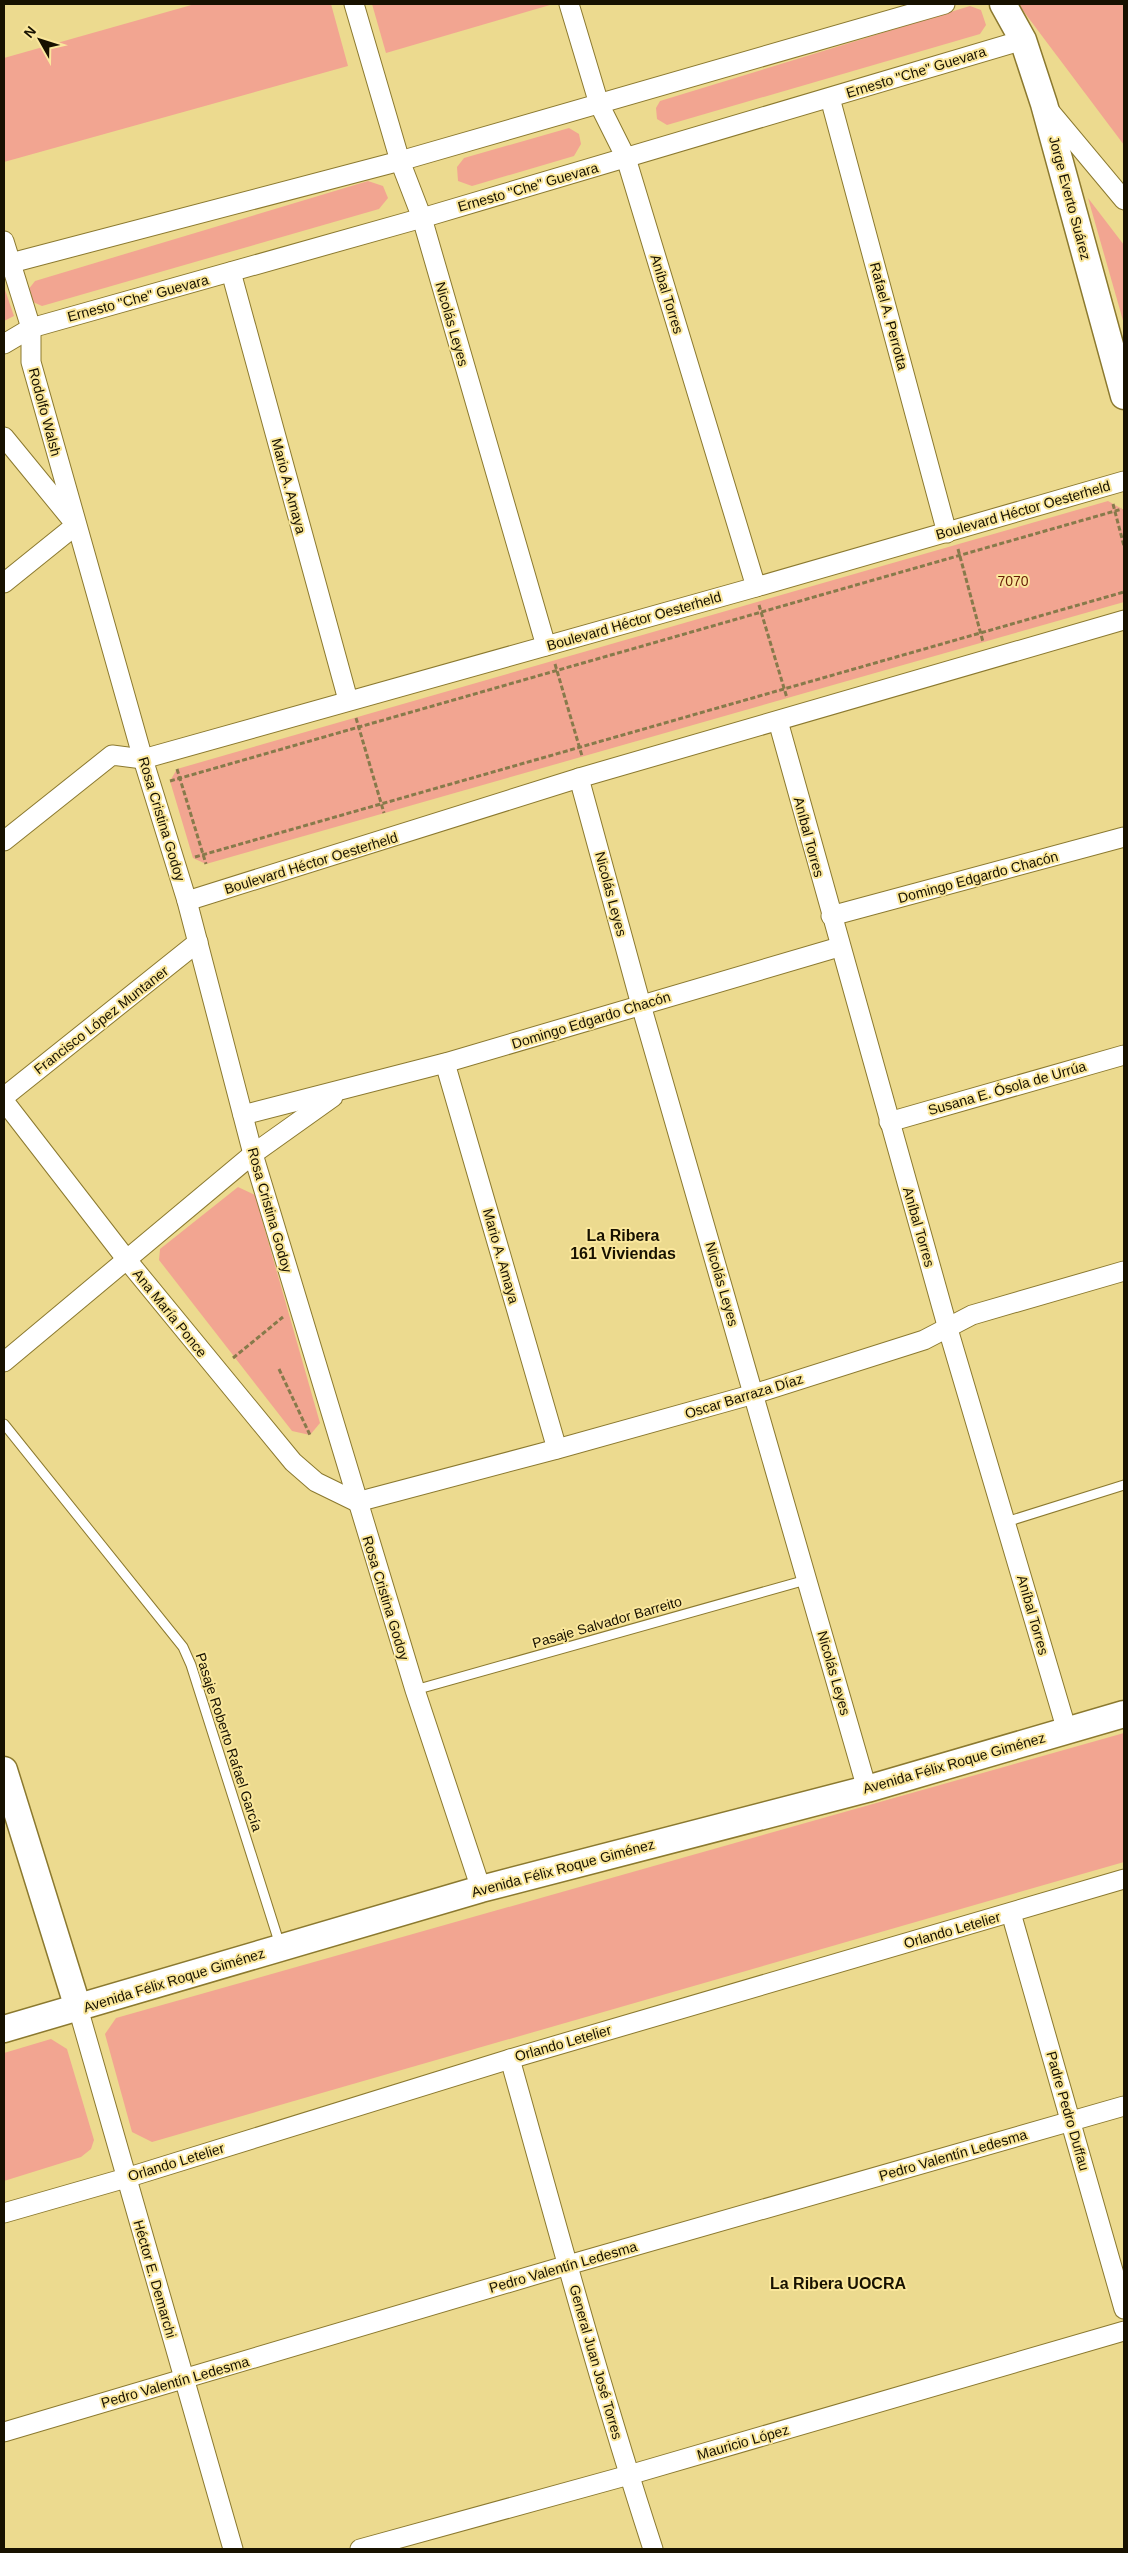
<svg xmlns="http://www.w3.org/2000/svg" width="1128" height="2553" font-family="Arial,sans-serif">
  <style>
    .green { fill: #f2a591 }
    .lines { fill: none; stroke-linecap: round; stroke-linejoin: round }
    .lane-casing { stroke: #8b792f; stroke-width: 11 }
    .street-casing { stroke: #8b792f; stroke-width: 21 }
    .secondary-casing { stroke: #8b792f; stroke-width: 29 }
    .path { stroke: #877a4b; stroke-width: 3; stroke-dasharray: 5 2.5; stroke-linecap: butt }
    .lane { stroke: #fff; stroke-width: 9 }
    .street { stroke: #fff; stroke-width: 19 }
    .secondary { stroke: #fff; stroke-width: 26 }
    .labels { text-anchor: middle; stroke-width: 4; stroke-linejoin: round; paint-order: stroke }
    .street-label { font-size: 14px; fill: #171100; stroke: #fae79c }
    .park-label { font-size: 14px; fill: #661b06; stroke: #fae79c }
    .quarter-label { font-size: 16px; font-weight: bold; fill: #171100; stroke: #fae79c }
  </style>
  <rect width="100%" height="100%" fill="#ecda8f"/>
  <!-- green -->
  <g class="green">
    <path d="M195,4H331L348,66L4,162V58Z"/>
    <path d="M372,4H549L550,5L386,53Z"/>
    <path d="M1018,4H1124V145Z"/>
    <path d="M970,6L981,10L986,25L980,34L667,125L657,119L656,108L660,101Z"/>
    <path d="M569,128L579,134L581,144L574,156L472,186L458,181L457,167L464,158Z"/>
    <path d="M368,181L383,186L388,198L379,209L42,306L33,302L28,290L35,281Z"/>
    <path d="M1088,198L1124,245V324Z"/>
    <path d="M4,287L14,316L4,321Z"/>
    <path d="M1108,501L1124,510V602L206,864L193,858L170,781L177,769Z"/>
    <path d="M238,1187L255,1195L320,1423L310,1435L292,1431L159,1260L160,1249Z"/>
    <path d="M1124,1733V1862L152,2142L132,2132L105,2034L116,2018Z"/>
    <path d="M51,2039L67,2049L94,2140L91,2149L81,2157L4,2181V2053Z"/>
  </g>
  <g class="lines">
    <defs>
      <g id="lane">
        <path d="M4,1424L183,1647L191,1665L280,1945"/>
        <path d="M1006,1522L1124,1485"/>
        <path d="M415,1690L806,1580"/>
      </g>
      <g id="street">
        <path d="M354,4L400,161L422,218L546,646"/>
        <path d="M569,4L599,104L626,158L756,587"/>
        <path d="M830,98L947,533"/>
        <path d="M1048,109L1124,200"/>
        <path d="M4,241L31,328V362L143,759L187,901L253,1154L415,1690L481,1889"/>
        <path d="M11,263L400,161L945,4"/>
        <path d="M231,272L348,700"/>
        <path d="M4,344L31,328L422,218L1023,40"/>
        <path d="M4,437L72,520"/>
        <path d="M4,583L76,525"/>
        <path d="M778,721L948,1329L1067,1731"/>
        <path d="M579,778L641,1005L867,1789"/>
        <path d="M4,841L112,755L143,759L756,587L1124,481"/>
        <path d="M187,901L579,778L1124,620"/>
        <path d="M831,916L1124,837"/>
        <path d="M445,1063L557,1449"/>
        <path d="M4,1097L198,942"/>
        <path d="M4,1101L127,1260L293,1462L316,1482L357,1502L557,1449L754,1394L924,1340L972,1315L1124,1271"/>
        <path d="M243,1115L445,1063L839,947"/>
        <path d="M889,1122L1124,1055"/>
        <path d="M4,1362L253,1154L333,1097"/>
        <path d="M1011,1913L1124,2309"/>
        <path d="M78,2008L233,2549"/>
        <path d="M510,2059C556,2223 600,2387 653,2549"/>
        <path d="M4,2213L126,2178L510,2059L1124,1879"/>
        <path d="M4,2432L568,2265L1124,2106"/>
        <path d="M360,2549L629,2475L1124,2331"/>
      </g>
      <g id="secondary">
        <path d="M1003,4L1023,40L1044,104L1124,396"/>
        <path d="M4,1770L78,2008"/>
        <path d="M4,2029L481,1889L867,1789L1124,1714"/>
      </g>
    </defs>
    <!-- lane casing -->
    <use href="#lane" class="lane-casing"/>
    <!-- street casing -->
    <use href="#street" class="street-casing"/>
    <!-- secondary casing -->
    <use href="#secondary" class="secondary-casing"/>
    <!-- path -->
    <g class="path">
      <path d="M1113,504L1124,546"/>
      <path d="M958,549L983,642"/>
      <path d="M759,605L787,698"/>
      <path d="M555,664L582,756"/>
      <path d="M356,718L384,813"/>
      <path d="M177,769L206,864"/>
      <path d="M170,781L1122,509"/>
      <path d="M195,857L1124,592"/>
      <path d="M233,1358L283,1317"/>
      <path d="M279,1369L310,1435"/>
    </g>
    <!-- lane -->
    <use href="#lane" class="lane"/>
    <!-- street -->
    <use href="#street" class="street"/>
    <!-- secondary -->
    <use href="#secondary" class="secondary"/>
  </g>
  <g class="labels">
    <!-- street labels -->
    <g class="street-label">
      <text transform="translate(916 72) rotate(-17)" y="5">Ernesto "Che" Guevara</text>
      <text transform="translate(528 187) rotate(-16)" y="5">Ernesto "Che" Guevara</text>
      <text transform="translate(1070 198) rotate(75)" y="5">Jorge Everto Suárez</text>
      <text transform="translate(667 294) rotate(73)" y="5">Aníbal Torres</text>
      <text transform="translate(138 298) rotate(-15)" y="5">Ernesto "Che" Guevara</text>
      <text transform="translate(889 316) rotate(75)" y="5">Rafael A. Perrotta</text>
      <text transform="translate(452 324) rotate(74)" y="5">Nicolás Leyes</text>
      <text transform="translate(45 412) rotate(75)" y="5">Rodolfo Walsh</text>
      <text transform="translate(289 486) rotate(75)" y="5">Mario A. Amaya</text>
      <text transform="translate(1023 510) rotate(-16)" y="5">Boulevard Héctor Oesterheld</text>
      <text transform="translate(634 621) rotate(-16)" y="5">Boulevard Héctor Oesterheld</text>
      <text transform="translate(162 819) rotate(73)" y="5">Rosa Cristina Godoy</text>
      <text transform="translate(809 837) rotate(75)" y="5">Aníbal Torres</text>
      <text transform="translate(311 863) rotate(-17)" y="5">Boulevard Héctor Oesterheld</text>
      <text transform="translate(978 877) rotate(-15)" y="5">Domingo Edgardo Chacón</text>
      <text transform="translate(611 894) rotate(75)" y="5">Nicolás Leyes</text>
      <text transform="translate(101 1020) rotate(-38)" y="5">Francisco López Muntaner</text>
      <text transform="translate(591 1020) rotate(-17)" y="5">Domingo Edgardo Chacón</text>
      <text transform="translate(1007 1088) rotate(-16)" y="5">Susana E. Ósola de Urrúa</text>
      <text transform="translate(270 1210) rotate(74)" y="5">Rosa Cristina Godoy</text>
      <text transform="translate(919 1227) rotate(74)" y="5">Aníbal Torres</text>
      <text transform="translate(501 1256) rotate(74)" y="5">Mario A. Amaya</text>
      <text transform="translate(722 1284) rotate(74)" y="5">Nicolás Leyes</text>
      <text transform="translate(170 1313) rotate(51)" y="5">Ana María Ponce</text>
      <text transform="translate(744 1396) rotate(-17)" y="5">Oscar Barraza Díaz</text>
      <text transform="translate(386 1598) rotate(73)" y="5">Rosa Cristina Godoy</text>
      <text transform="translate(1033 1615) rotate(74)" y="5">Aníbal Torres</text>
      <text transform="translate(607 1622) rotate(-16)" y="5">Pasaje Salvador Barreito</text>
      <text transform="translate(834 1673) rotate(74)" y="5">Nicolás Leyes</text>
      <text transform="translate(229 1742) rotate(72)" y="5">Pasaje Roberto Rafael García</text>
      <text transform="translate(954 1763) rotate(-16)" y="5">Avenida Félix Roque Giménez</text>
      <text transform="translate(563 1868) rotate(-15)" y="5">Avenida Félix Roque Giménez</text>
      <text transform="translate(952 1930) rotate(-16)" y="5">Orlando Letelier</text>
      <text transform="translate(174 1980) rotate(-17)" y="5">Avenida Félix Roque Giménez</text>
      <text transform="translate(563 2043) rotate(-16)" y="5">Orlando Letelier</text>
      <text transform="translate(1068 2111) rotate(74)" y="5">Padre Pedro Duffau</text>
      <text transform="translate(953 2155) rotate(-16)" y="5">Pedro Valentín Ledesma</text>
      <text transform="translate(176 2162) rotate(-17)" y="5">Orlando Letelier</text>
      <text transform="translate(563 2267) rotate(-16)" y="5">Pedro Valentín Ledesma</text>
      <text transform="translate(155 2279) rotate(74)" y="5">Héctor E. Demarchi</text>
      <text transform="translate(596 2362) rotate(74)" y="5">General Juan José Torres</text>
      <text transform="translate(175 2382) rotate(-16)" y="5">Pedro Valentín Ledesma</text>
      <text transform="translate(743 2442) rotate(-16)" y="5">Mauricio López</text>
    </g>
    <!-- park labels -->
    <g class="park-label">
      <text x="1013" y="586">7070</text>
    </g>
    <!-- quarter labels -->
    <g class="quarter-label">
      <text x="623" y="1241">La Ribera<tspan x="623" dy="18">161 Viviendas</tspan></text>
      <text x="838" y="2289">La Ribera UOCRA</text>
    </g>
  </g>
  <!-- border -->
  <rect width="1128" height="2553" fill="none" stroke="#171100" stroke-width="10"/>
  <!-- north arrow -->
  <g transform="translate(40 40) rotate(309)" stroke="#fae79c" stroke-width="4" paint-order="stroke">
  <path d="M0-4L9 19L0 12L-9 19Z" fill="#171100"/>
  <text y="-8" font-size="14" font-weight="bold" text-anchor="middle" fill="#171100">N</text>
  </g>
</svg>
